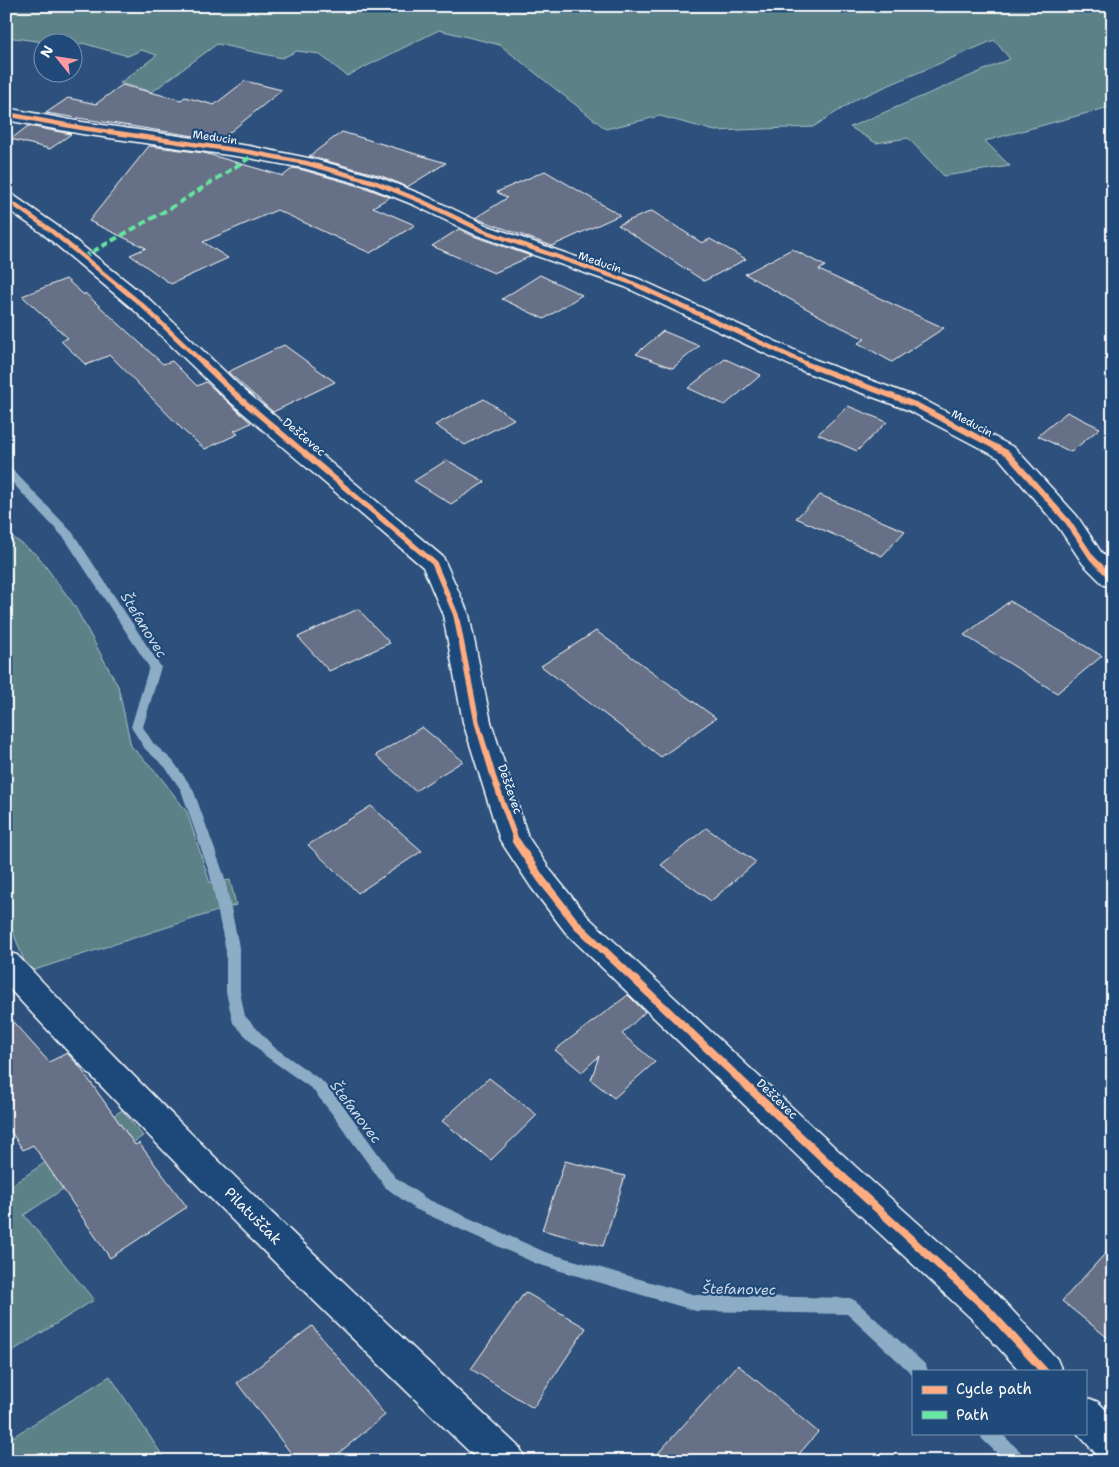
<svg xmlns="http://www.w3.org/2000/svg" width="1119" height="1467" font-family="'Shantell Sans',sans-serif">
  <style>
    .green { fill: #5b8288; stroke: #adc0c4 }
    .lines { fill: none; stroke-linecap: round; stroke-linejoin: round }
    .stream { fill: #8dacc5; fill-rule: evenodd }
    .building { fill: #666f86; stroke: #fff }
    .minor-casing { stroke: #fff; stroke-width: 3 }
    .minor { fill: #1f4a7a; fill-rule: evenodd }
    .quiet { stroke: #66e7a1; stroke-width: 4; stroke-dasharray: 7 4; stroke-linecap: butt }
    .cycleway-far2-casing { stroke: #1f4a7a; stroke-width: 7 }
    .cycleway-far1-casing { stroke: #1f4a7a; stroke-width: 9 }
    .cycleway-casing { stroke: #1f4a7a; stroke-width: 11 }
    .cycleway-far2 { stroke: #ffac80; stroke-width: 4.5 }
    .cycleway-far1 { stroke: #ffac80; stroke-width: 5.5 }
    .cycleway { stroke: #ffac80; stroke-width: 8 }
    .labels { text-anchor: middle; stroke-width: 4.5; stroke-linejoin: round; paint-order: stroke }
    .far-street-label { font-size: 11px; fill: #fff; stroke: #1f4a7a }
    .street-label { font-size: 12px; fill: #fff; stroke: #1f4a7a }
    .water-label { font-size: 14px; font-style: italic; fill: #d0dce7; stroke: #1f4a7a }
    .near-street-label { font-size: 15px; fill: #fff; stroke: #1f4a7a }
  </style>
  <rect width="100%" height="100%" fill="#2d517c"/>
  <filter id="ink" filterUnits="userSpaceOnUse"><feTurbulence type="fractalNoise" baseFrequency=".02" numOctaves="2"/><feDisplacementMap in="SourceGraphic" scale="10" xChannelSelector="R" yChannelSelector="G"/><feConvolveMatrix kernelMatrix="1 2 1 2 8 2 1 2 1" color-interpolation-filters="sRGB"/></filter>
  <g filter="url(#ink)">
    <!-- green -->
    <g class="green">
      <path d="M6,6H1113V106L985,141L1010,166L944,176L908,138L876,143L850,127L1010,59L994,40L857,99L813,127L715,131L660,116L606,129L500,45L439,30L347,76L319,54L297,51L282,58L217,44L152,92L120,83L157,55L141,50L128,56L82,43L73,48L72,42H44L6,37Z"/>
      <path d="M6,532L38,556L74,605L118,686L131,746L158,774L187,812L210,883L230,880L236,905L28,972L6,913Z"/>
      <path d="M122,1110L143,1136L24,1215L94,1300L6,1355V1189Z"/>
      <path d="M110,1376L166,1461H6V1441Z"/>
    </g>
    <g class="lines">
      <!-- stream -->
      <g class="stream">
        <path d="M6,466L10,467L73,533L161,667L143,727L153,743L173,761L193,789L224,875L240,951V992L245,1016L274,1047L322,1081L343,1105L395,1177L427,1199L545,1252L696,1295L850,1298L856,1301L926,1365L928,1371H913V1375L847,1314L696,1311L537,1264L415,1209L385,1187L333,1115L312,1089L264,1055L233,1023L226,992V951L210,875L181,790L165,767L145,749L131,727L149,667L65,539L6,476Z"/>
        <path d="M980,1433H1001L1024,1455L1027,1461H1005L982,1439Z"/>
      </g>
    </g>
    <!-- building -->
    <g class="building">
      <path d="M245,81L282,90L220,140L46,113L68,98L96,104L122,85L181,100L185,97L214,105Z"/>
      <path d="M28,126L71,134L50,149L11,139Z"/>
      <path d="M342,132L446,163L407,187L382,176L309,156Z"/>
      <path d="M149,146L204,153L283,176L293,168L303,170L366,188L390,197L373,207L415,225L370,253L277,210L203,242L228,258L171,284L130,255L146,248L89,221Z"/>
      <path d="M545,171L620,215L552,246L475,218L507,198L497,192Z"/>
      <path d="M652,211L702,243L710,239L746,259L704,281L618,225Z"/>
      <path d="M459,229L473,236L531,256L494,273L432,246Z"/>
      <path d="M792,249L825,266L819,270L944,328L892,362L858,343L865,339L827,320L745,274Z"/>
      <path d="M540,275L582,295L544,319L502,299Z"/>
      <path d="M66,279L84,295L85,293L163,364L172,361L197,386L206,382L251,423L234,431L238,434L205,449L185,432L110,355L86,365L61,341L68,338L22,296Z"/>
      <path d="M663,331L699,346L673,368L636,354Z"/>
      <path d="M284,345L335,382L273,412L228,372Z"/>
      <path d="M725,359L761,375L725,405L688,388Z"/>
      <path d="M484,399L514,419L465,445L435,425Z"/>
      <path d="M848,406L887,422L857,451L818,434Z"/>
      <path d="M1067,412L1100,428L1071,452L1038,436Z"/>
      <path d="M447,460L485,482L451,504L414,481Z"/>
      <path d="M820,495L905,531L882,556L796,518Z"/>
      <path d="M1010,601L1102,656L1057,693L964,635Z"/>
      <path d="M358,609L390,643L329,671L298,637Z"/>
      <path d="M596,631L716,718L661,757L541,666Z"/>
      <path d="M422,727L463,761L415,791L376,755Z"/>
      <path d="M371,806L422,851L358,893L308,845Z"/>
      <path d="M706,828L756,862L711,901L661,865Z"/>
      <path d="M628,995L645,1012L622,1034L655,1062L614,1098L591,1080L599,1056L582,1072L555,1050Z"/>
      <path d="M6,1014L49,1062L67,1053L79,1066L135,1145L139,1143L187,1207L110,1258L33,1145L23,1150L6,1124Z"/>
      <path d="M489,1078L537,1115L491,1160L442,1121Z"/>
      <path d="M565,1161L625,1176L603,1246L542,1230Z"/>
      <path d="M1113,1245V1342L1062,1301Z"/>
      <path d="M525,1292L586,1328L533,1408L471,1369Z"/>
      <path d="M312,1326L385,1415L329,1461H297L237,1383Z"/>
      <path d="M738,1365L818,1432L793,1461H651Z"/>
    </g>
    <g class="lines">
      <defs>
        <g id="minor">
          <path d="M6,108L82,122L249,146L313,159L381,178L428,197L488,226L639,279L816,360L924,400L1015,448L1077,516L1101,552L1113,564V587L1104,585L1083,564L1059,528L999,458L908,410L800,370L625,287L474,234L414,205L367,186L303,168L249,158L82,134L6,120Z"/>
          <path d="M6,193L13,195L56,225L150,300L244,390L443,557L469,615L491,722L528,837L551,871L588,917L857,1168L999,1296L1057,1359L1062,1371H1020L973,1320L833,1190L566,933L531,887L500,840L463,722L443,615L423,567L228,400L134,310L42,233L6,208Z"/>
          <path d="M6,952L17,955C178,1126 348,1288 520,1448L526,1461H479C318,1306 158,1150 6,985Z"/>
          <path d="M1085,1397L1098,1402L1113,1417V1461L1100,1458L1077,1433H1085Z"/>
        </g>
      </defs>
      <!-- minor casing -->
      <use href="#minor" class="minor-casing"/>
      <!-- minor -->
      <use href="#minor" class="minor"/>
      <!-- quiet -->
      <path class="quiet" d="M83,257L174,206L257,153"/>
      <defs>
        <g id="cycleway-far2">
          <path d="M6,114L82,128L249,152L306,163L374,182L421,201L481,230L632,283L809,365"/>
          <path d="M6,199L49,229L142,305L205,365"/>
        </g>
        <g id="cycleway-far1">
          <path d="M204,364L236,395L434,563L456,615L477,722L494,779L517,843"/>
          <path d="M806,364L916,405L1007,453L1068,522L1092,558L1113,579"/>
        </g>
        <path id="cycleway" d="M516,841L541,879L577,925L845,1179L986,1308L1044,1371"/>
      </defs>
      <!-- cycleway-far2 casing -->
      <use href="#cycleway-far2" class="cycleway-far2-casing"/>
      <!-- cycleway-far1 casing -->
      <use href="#cycleway-far1" class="cycleway-far1-casing"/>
      <!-- cycleway casing -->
      <use href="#cycleway" class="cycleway-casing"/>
      <!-- cycleway-far2 -->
      <use href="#cycleway-far2" class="cycleway-far2"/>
      <!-- cycleway-far1 -->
      <use href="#cycleway-far1" class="cycleway-far1"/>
      <!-- cycleway -->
      <use href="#cycleway" class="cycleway"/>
    </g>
  </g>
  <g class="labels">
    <!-- far-street labels -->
    <g class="far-street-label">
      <text transform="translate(215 137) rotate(8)" y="4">Meducin</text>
      <text transform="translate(600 262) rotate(19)" y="4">Meducin</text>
      <text transform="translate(972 423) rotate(28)" y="4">Meducin</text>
    </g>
    <!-- street labels -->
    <g class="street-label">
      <text transform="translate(304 437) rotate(40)" y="4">Deščevec</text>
      <text transform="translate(510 789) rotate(71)" y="4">Deščevec</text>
      <text transform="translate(777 1099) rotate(44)" y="4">Deščevec</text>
    </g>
    <!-- water labels -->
    <g class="water-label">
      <text transform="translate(144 625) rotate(58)" y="5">Štefanovec</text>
      <text transform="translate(356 1112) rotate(53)" y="5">Štefanovec</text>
      <text transform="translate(739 1289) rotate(1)" y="5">Štefanovec</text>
    </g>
    <!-- near-street labels -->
    <g class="near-street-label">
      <text transform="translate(253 1216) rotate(45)" y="5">Pilatuščak</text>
    </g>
  </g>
  <!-- margin -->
  <rect width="1119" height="1467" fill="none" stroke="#1f4a7a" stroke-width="25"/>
  <rect x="12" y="12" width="1094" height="1442" fill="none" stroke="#fff" stroke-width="2" filter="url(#ink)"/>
  <!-- legend -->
  <rect x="912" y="1370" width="175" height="65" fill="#1f4a7a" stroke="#7992af"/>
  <rect x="922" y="1386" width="25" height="8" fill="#ffac80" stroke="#7992af"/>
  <text x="956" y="1394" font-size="15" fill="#ffffff">Cycle path</text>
  <rect x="922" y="1411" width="25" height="8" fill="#66e7a1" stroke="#7992af"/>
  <text x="956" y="1420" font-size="15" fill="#ffffff">Path</text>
  <!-- north arrow -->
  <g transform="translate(58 58) rotate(300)"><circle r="24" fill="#1f4a7a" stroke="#7992af"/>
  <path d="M0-4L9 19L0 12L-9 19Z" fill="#ff9aa2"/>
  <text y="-8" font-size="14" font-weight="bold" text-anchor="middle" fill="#ffffff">N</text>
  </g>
</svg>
